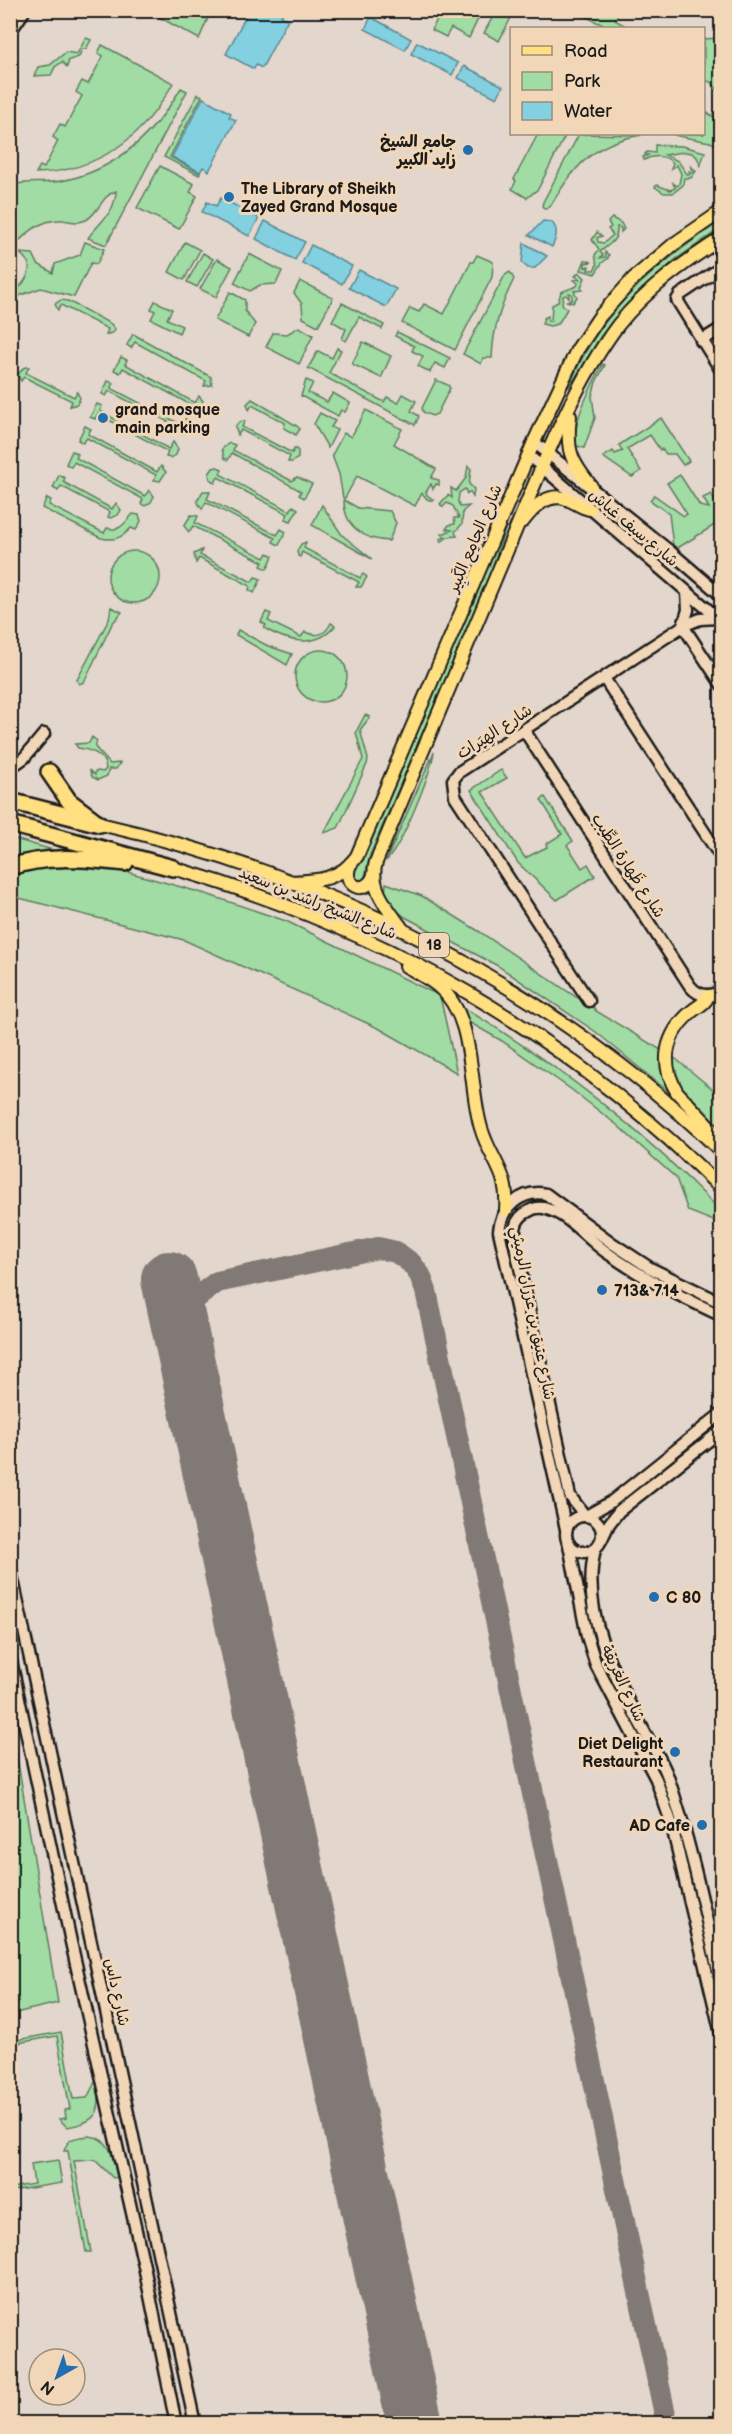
<svg xmlns="http://www.w3.org/2000/svg" width="732" height="2434" font-family="'Balsamiq Sans','Playpen Sans Arabic',sans-serif">
  <style>
    .green { fill: #a0dca3; stroke: #5e7c60; stroke-width: 1.5 }
    .water { fill: #82d0e0; stroke: #598892; stroke-width: 1.5 }
    .lines { fill: none; stroke-linecap: round; stroke-linejoin: round }
    .taxiway { stroke: #807974; stroke-width: 22 }
    .runway { stroke: #807974; stroke-width: 56 }
    .minor-casing { stroke: #1c1c1c; stroke-width: 15 }
    .major-casing { stroke: #1c1c1c; stroke-width: 16 }
    .highway-casing { stroke: #1c1c1c; stroke-width: 20 }
    .minor { stroke: #f1d7b8; stroke-width: 10 }
    .major { stroke: #ffdf80; stroke-width: 12 }
    .highway { stroke: #ffdf80; stroke-width: 15 }
    .poi-dot { fill: #1f6fb2; stroke: #f1d7b8; stroke-width: 2 }
    .labels { text-anchor: middle; stroke-width: 6; stroke-linejoin: round; paint-order: stroke }
    .shield { fill: #f1d7b8; stroke: #5c544b; stroke-width: 1.5 }
    .shield-label { font-size: 15px; font-weight: bold; fill: #1c1c1c }
    .poi-label { font-size: 16px; font-weight: bold; fill: #1c1c1c; stroke: #f1d7b8; text-anchor: start }
    .street-label { font-size: 16px; fill: #1c1c1c; stroke: #f1d7b8 }
  </style>
  <rect width="100%" height="100%" fill="#e3d6cc"/>
  <filter id="ink" filterUnits="userSpaceOnUse"><feTurbulence type="fractalNoise" baseFrequency=".0167" numOctaves="2"/><feDisplacementMap in="SourceGraphic" scale="12" xChannelSelector="R" yChannelSelector="G"/><feConvolveMatrix kernelMatrix="1 2 1 2 8 2 1 2 1" color-interpolation-filters="sRGB"/></filter>
  <g filter="url(#ink)">
    <!-- green -->
    <g class="green">
      <path d="M148,11H211L199,39Z"/>
      <path d="M496,11L514,12L499,41L484,33Z"/>
      <path d="M574,11H616L619,12L615,20L624,25L622,28H609Z"/>
      <path d="M465,12L478,19L469,38L451,28L446,37L432,30L438,17L454,18Z"/>
      <path d="M86,38L91,40L86,49H82L79,57L69,60L67,67L62,62L55,67L51,75L34,76L38,67L50,65L66,52L77,54Z"/>
      <path d="M719,38L721,41L722,89L718,90L712,83L704,79V39Z"/>
      <path d="M102,45L173,83C145,136 98,172 36,173L40,166L44,168L58,141L53,137L60,124L65,127L82,96L76,92L82,81L88,84L103,56L98,53Z"/>
      <path d="M181,88L187,91L106,245L88,238C100,221 115,214 116,191C101,196 99,213 86,220C77,224 71,221 62,220C43,219 30,230 17,243L11,237V185C26,181 45,184 61,181C115,171 154,134 181,88Z"/>
      <path d="M198,94L202,96L170,157L200,173L199,175L164,157Z"/>
      <path d="M704,111L716,118V127L721,132V147L710,142L678,136L673,134H704Z"/>
      <path d="M538,134H566L538,189L527,198L512,189L516,181L514,179Z"/>
      <path d="M579,134L642,135C594,142 573,167 550,207L545,209L542,206L543,202Z"/>
      <path d="M655,145L682,146L705,152L700,167C698,145 679,153 665,155L678,161L687,174H690L689,171L693,172L690,165L696,171L691,178H684L683,185L673,193H664L655,187L657,185L670,190L675,188L673,183L677,186L679,184L681,174L677,165L671,169L673,163C666,155 653,155 644,160L643,157L648,155L645,154L647,152L655,153Z"/>
      <path d="M160,166L194,184L190,192L197,196L179,229L137,208Z"/>
      <path d="M612,218L621,223L624,229L621,232V228L617,227C618,241 609,244 600,252L603,255L600,258L606,257L605,252L609,255L608,258L602,263L595,274L581,270L585,260L592,262L585,263V267L589,266L588,270H594L597,265L595,255L599,249L592,240L597,232L602,236L597,238L598,242L604,243L613,235L608,229L611,227L608,222Z"/>
      <path d="M721,221V228L676,259L636,295L601,336L569,388C596,313 657,264 721,221Z"/>
      <path d="M85,242L104,249L97,264L91,263L74,297L41,288L21,295L13,302L11,301V297C18,289 31,277 29,265C28,260 22,256 20,253L33,254L38,264L53,273L55,264L80,255Z"/>
      <path d="M185,242L200,250L184,280L169,272Z"/>
      <path d="M203,253L213,259L197,287L187,282Z"/>
      <path d="M249,254L282,271L276,284L260,285L250,291L234,283Z"/>
      <path d="M477,255L493,262L492,277L455,350L402,323L410,308L419,312L424,304L444,314L471,262H473Z"/>
      <path d="M217,259L232,267L216,297L200,289Z"/>
      <path d="M510,272L514,279C501,305 493,328 492,358H483L481,364L463,354L505,275Z"/>
      <path d="M579,272L585,278L581,287L583,290L574,291L577,297L573,303L566,301L572,300V294L569,293V298L566,295L563,296L562,304L567,309L558,324L550,326L542,324L544,318L548,316V321H551L552,305L558,302L561,292L577,286L578,283L574,280L580,279L575,276Z"/>
      <path d="M300,281L333,298L318,326L303,318L302,304L294,293Z"/>
      <path d="M230,292L245,300V311L255,324L248,337L215,320Z"/>
      <path d="M61,300L68,301L111,324L115,329L114,332L106,335L108,329L61,305L58,310L55,304Z"/>
      <path d="M155,301L172,309L167,319L182,326L179,333L151,319L155,311L151,309Z"/>
      <path d="M342,303L384,325L382,329L359,317L346,341L342,339L346,329L332,321Z"/>
      <path d="M299,327L313,335L299,364L266,347L273,333L287,334Z"/>
      <path d="M397,332L450,358L445,368L435,363L430,372L418,366L423,356L412,351L414,346L395,336Z"/>
      <path d="M133,334L211,377L212,385L204,386L206,381L135,342L131,348L127,345Z"/>
      <path d="M363,342L391,356L381,378L352,364Z"/>
      <path d="M337,348L341,350L329,373L384,402L387,397L398,403L403,394L416,401L411,411L419,416L415,425L308,368L318,351L332,358Z"/>
      <path d="M121,357L127,360L125,364L195,403L199,396L203,401L200,409L192,410L193,406L123,368L120,373L114,370Z"/>
      <path d="M603,364L605,365L596,382L592,396L595,418L584,448L574,445C573,422 592,384 603,364Z"/>
      <path d="M27,367H29L26,373L74,397L77,392L80,398L77,404L70,406L72,401L24,377L21,381L18,375L23,368Z"/>
      <path d="M306,380L313,383L308,393L327,402L333,393L350,403L345,412L341,410L338,416L301,396Z"/>
      <path d="M436,380L448,385L450,388L437,414L432,416L423,412L422,408Z"/>
      <path d="M108,381L113,383L111,388L182,425L186,418L191,425L188,431L182,434L178,433L180,428L109,391L106,396L102,394Z"/>
      <path d="M252,399L297,426L300,429L296,435L284,428L285,423L252,405L249,410L247,404Z"/>
      <path d="M97,404L102,406L100,411L169,449L173,442L178,449L176,455L170,458L166,457L168,452L98,414L95,419L90,417Z"/>
      <path d="M366,410L402,429L394,444L436,469L431,478L439,480V485L436,484L433,489L431,484L426,492L427,495L434,500L433,501L427,499L422,493L415,506L357,476L345,498H343L339,474L332,455L344,433L351,437Z"/>
      <path d="M320,413L335,421L331,427L337,430L328,448L314,424Z"/>
      <path d="M661,418L689,461L683,465L675,454H666L662,449L660,450L650,435L627,449L641,471L632,477L603,457L613,451L615,454L622,451L623,452L619,445Z"/>
      <path d="M245,421L242,427L292,453L295,448L298,451V458L292,462H288L290,456L241,430L238,435L235,427L239,422Z"/>
      <path d="M85,426L91,429L88,434L157,472L161,466L166,472L160,481L154,480L156,475L87,438L83,443L78,440Z"/>
      <path d="M229,443L235,445L233,450L292,481L297,477L312,484L304,498L299,495L301,491L232,453L228,460L224,458L222,449Z"/>
      <path d="M72,451L78,454L76,458L145,496L149,490L154,496L151,502L145,506L141,504L143,499L74,462L71,467L66,464Z"/>
      <path d="M468,466L471,469L469,484L474,489L473,497L470,492L467,494L465,489L459,493L458,502L460,507L469,506L463,511L462,524L455,532L457,536L448,537L441,542L440,539L445,537L442,534L452,530L446,529L449,525L455,524L454,518H459L453,506L447,503L443,507L440,504L448,495L452,498L451,488L456,491L466,478Z"/>
      <path d="M217,467L222,469L220,474L290,511L293,506L298,509L291,521L285,519L288,514L218,477L215,483L210,479L209,474L213,468Z"/>
      <path d="M59,475L65,478L63,482L112,509L116,503L121,510L118,515L110,518L108,517L110,512L61,486L58,491L53,488Z"/>
      <path d="M680,475L700,506L709,508L703,498L711,494L721,511V521L676,549L673,546L669,514L650,500L654,495L684,516L687,514L667,483Z"/>
      <path d="M208,491L210,492L207,499L277,535L281,529L286,532L279,545L273,542L275,538L206,502L202,509L197,501L203,491Z"/>
      <path d="M47,498L51,500L49,505L104,533L107,528C121,532 124,523 133,514L139,515L141,521L136,530L131,528C122,538 114,541 101,538L42,508Z"/>
      <path d="M344,500L358,508L390,511L396,523L389,541C364,540 344,527 344,500Z"/>
      <path d="M322,505L342,535L372,559L312,525Z"/>
      <path d="M191,515L198,516L195,523L265,558L268,553L273,556L267,569L261,566L263,562L193,526L189,532L184,526Z"/>
      <path d="M508,521L489,577L370,855L365,876L362,881H356L353,872L365,853Z"/>
      <path d="M306,542L304,548L360,578L363,574L367,577L361,587H356L359,582L302,552L300,557L298,556L297,551L301,544Z"/>
      <path d="M202,550L200,555L252,582L255,577L261,579L254,593L249,590L250,586L199,558L196,563L194,554Z"/>
      <circle cx="134" cy="577" r="26"/>
      <path d="M111,607L122,612L112,624L84,682L79,684L77,680L109,619Z"/>
      <path d="M266,612L271,614L268,621L301,637L305,632C317,637 325,635 331,623L335,626C316,649 287,642 264,628L266,625L261,622Z"/>
      <path d="M238,630L268,646L292,654L287,665L236,635Z"/>
      <circle cx="321" cy="676" r="26"/>
      <path d="M365,715L370,717L360,730L368,759L367,764L340,824L338,828L324,833L363,759L356,732Z"/>
      <path d="M92,737L97,741L95,747L110,764L120,763L116,769H109L107,776L98,780L92,777L90,771L95,775V772L98,771L103,772L106,769C105,754 91,750 78,748L75,744L89,743Z"/>
      <path d="M434,752C430,775 402,846 386,861Z"/>
      <path d="M501,770L507,778L482,792L525,858L547,847L546,844L562,834L541,800L545,797L573,841L567,845L582,868L588,864L595,876L557,900L518,863L471,790Z"/>
      <path d="M11,838L53,850L11,859Z"/>
      <path d="M70,863L124,871L206,894L286,921L440,996L457,1073L380,1029L184,940L11,896V874Z"/>
      <path d="M386,883L422,896L480,932L576,997L589,1001L596,1011L676,1059L721,1096V1139L699,1117L596,1032L498,966L405,917L391,906L385,895Z"/>
      <path d="M459,1005C558,1064 641,1129 721,1211V1224L688,1211L676,1178L617,1125L572,1090L502,1041L467,1021Z"/>
      <path d="M11,1720L58,2003L11,2014H10Z"/>
      <path d="M61,2032L73,2099L87,2098L97,2078C101,2110 102,2121 67,2127L59,2119L66,2118L65,2110L70,2109L57,2036L11,2044V2041Z"/>
      <path d="M90,2136C112,2139 113,2159 118,2177L113,2178L95,2160L74,2161L91,2252H86L68,2151H64C68,2137 77,2137 90,2136Z"/>
      <path d="M58,2160L62,2183L11,2191V2188L34,2184L31,2164Z"/>
    </g>
    <!-- water -->
    <g class="water">
      <path d="M249,10L284,11L281,16L288,19L262,68L256,65L254,69L226,54Z"/>
      <path d="M371,17L411,39L405,50L365,29Z"/>
      <path d="M417,42L458,63L452,75L411,54Z"/>
      <path d="M464,66L503,86L497,98L458,78Z"/>
      <path d="M203,98L231,113L229,117L236,120L209,171L203,167L200,172L172,157Z"/>
      <path d="M221,198L259,218L249,236L202,212L207,202L216,206Z"/>
      <path d="M265,221L305,242L295,260L256,239Z"/>
      <path d="M543,221L551,222C559,228 556,239 552,247L529,235Z"/>
      <path d="M524,243L547,256L535,268H528L522,263Z"/>
      <path d="M311,245L352,266L342,284L302,263Z"/>
      <path d="M359,270L396,289L386,307L349,288Z"/>
    </g>
    <g class="lines">
      <!-- taxiway -->
      <path class="taxiway" d="M182,1346L190,1309L196,1298L217,1282L378,1248L396,1252L411,1263L420,1275L426,1291L667,2424"/>
      <!-- runway -->
      <path class="runway" d="M169,1279L415,2424"/>
      <defs>
        <g id="minor">
          <path d="M10,32L25,10"/>
          <path d="M722,267L680,295L677,300L722,372"/>
          <path d="M701,341L722,328"/>
          <path d="M534,442L672,553L722,596"/>
          <path d="M528,455L719,619"/>
          <path d="M683,626L722,685"/>
          <path d="M683,626L688,610L687,592"/>
          <path d="M604,678L722,859"/>
          <path d="M524,730L690,986C699,997 710,998 722,990"/>
          <path d="M10,768L24,758L44,734"/>
          <path d="M589,1001L455,796L453,780L459,772L683,626L700,619L718,618"/>
          <circle cx="584" cy="1534" r="18"/>
          <path d="M585,1516L570,1496L516,1250C514,1233 512,1219 529,1211C534,1208 541,1207 547,1209C569,1215 587,1239 606,1252C642,1278 682,1297 722,1316"/>
          <path d="M586,1516L611,1502L722,1413"/>
          <path d="M566,1529L499,1231C501,1208 522,1189 546,1194L612,1243L650,1268L722,1303"/>
          <path d="M602,1539L609,1524L619,1511L722,1430"/>
          <path d="M569,1545L587,1636L596,1665L656,1779L671,1822L722,2038"/>
          <path d="M595,1549C580,1613 614,1675 643,1729C651,1745 663,1761 668,1777C692,1846 706,1918 722,1989"/>
          <path d="M10,1566L195,2424"/>
          <path d="M10,1656L71,1942L144,2266L176,2424"/>
        </g>
        <g id="major">
          <path d="M570,416C566,450 570,460 591,486"/>
          <path d="M523,521C534,507 548,492 567,499C575,502 580,507 589,509"/>
          <path d="M100,824C333,877 549,986 722,1152"/>
          <path d="M351,863C339,885 366,898 374,875"/>
          <path d="M173,868C387,930 563,1032 722,1189"/>
          <path d="M288,882C315,881 340,881 357,856L534,442L577,350L600,316L634,278L674,244L722,211"/>
          <path d="M403,930C389,910 368,888 376,862C420,757 464,653 508,548C539,475 570,389 618,325C647,289 683,263 722,238"/>
          <path d="M406,966C417,972 428,978 438,986C476,1016 468,1085 481,1128C491,1162 509,1171 506,1210"/>
          <path d="M708,996C705,1004 698,1006 691,1012C666,1034 659,1062 677,1092L722,1140"/>
        </g>
        <g id="highway">
          <path d="M49,772L69,801L93,819"/>
          <path d="M10,801L100,824"/>
          <path d="M10,824L173,868"/>
          <path d="M10,867C49,854 85,859 125,863"/>
        </g>
      </defs>
      <!-- minor casing -->
      <use href="#minor" class="minor-casing"/>
      <!-- major casing -->
      <use href="#major" class="major-casing"/>
      <!-- highway casing -->
      <use href="#highway" class="highway-casing"/>
      <!-- minor -->
      <use href="#minor" class="minor"/>
      <!-- major -->
      <use href="#major" class="major"/>
      <!-- highway -->
      <use href="#highway" class="highway"/>
    </g>
  </g>
  <!-- markers -->
  <g class="poi-dot">
    <circle cx="468" cy="150" r="6"/>
    <circle cx="229" cy="197" r="6"/>
    <circle cx="103" cy="418" r="6"/>
    <circle cx="602" cy="1290" r="6"/>
    <circle cx="654" cy="1597" r="6"/>
    <circle cx="675" cy="1752" r="6"/>
    <circle cx="702" cy="1825" r="6"/>
  </g>
  <g class="labels">
    <!-- shield labels -->
    <rect class="shield" x="419" y="933" width="30" height="24" rx="4.5"/>
    <g class="shield-label">
      <text x="434" y="950">18</text>
    </g>
    <!-- poi labels -->
    <g class="poi-label">
      <text x="456" y="147" text-anchor="end">جامع الشيخ<tspan x="456" dy="18">زايد الكبير</tspan></text>
      <text x="241" y="194">The Library of Sheikh<tspan x="241" dy="18">Zayed Grand Mosque</tspan></text>
      <text x="115" y="415">grand mosque<tspan x="115" dy="18">main parking</tspan></text>
      <text x="614" y="1296">713&amp; 714</text>
      <text x="666" y="1603">C 80</text>
      <text x="663" y="1749" text-anchor="end">Diet Delight<tspan x="663" dy="18">Restaurant</tspan></text>
      <text x="690" y="1831" text-anchor="end">AD Cafe</text>
    </g>
    <!-- street labels -->
    <g class="street-label">
      <text transform="translate(634 527) rotate(40)" y="6">شارع سيف غباش</text>
      <text transform="translate(474 538) rotate(-67)" y="6">شارع الجامِع الكَبِير</text>
      <text transform="translate(494 731) rotate(-33)" y="6">شارع الهِيَرات</text>
      <text transform="translate(629 865) rotate(57)" y="6">شارع ظَهارة الطِّيب</text>
      <text transform="translate(318 902) rotate(22)" y="6">شارع الشيخ راشد بن سعيد</text>
      <text transform="translate(534 1313) rotate(79)" y="6">شارع عتيق بن عزران الرميثي</text>
      <text transform="translate(624 1683) rotate(65)" y="6">شارع الغريفة</text>
      <text transform="translate(118 1992) rotate(78)" y="6">شارع داس</text>
    </g>
  </g>
  <!-- margin -->
  <rect width="732" height="2434" fill="none" stroke="#f1d7b8" stroke-width="36"/>
  <rect x="18" y="18" width="696" height="2398" fill="none" stroke="#1c1c1c" stroke-width="2" filter="url(#ink)"/>
  <!-- legend -->
  <rect x="510" y="27" width="195" height="108" fill="#f1d7b8" stroke="#9c8c7a" stroke-width="1.5"/>
  <rect x="522" y="46" width="30" height="9" fill="#ffdf80" stroke="#9c8c7a" stroke-width="1.5"/>
  <text x="564" y="57" font-size="18" fill="#1c1c1c">Road</text>
  <rect x="522" y="72" width="30" height="18" fill="#a0dca3" stroke="#9c8c7a" stroke-width="1.5"/>
  <text x="564" y="87" font-size="18" fill="#1c1c1c">Park</text>
  <rect x="522" y="102" width="30" height="18" fill="#82d0e0" stroke="#9c8c7a" stroke-width="1.5"/>
  <text x="564" y="117" font-size="18" fill="#1c1c1c">Water</text>
  <!-- north arrow -->
  <g transform="translate(57 2377) rotate(220)"><circle r="28" fill="#f1d7b8" stroke="#9c8c7a" stroke-width="1.5"/>
  <path d="M0-4.5L10 22L0 15L-10 22Z" fill="#1f6fb2"/>
  <text y="-9" font-size="16" font-weight="bold" text-anchor="middle" fill="#1c1c1c">N</text>
  </g>
</svg>
